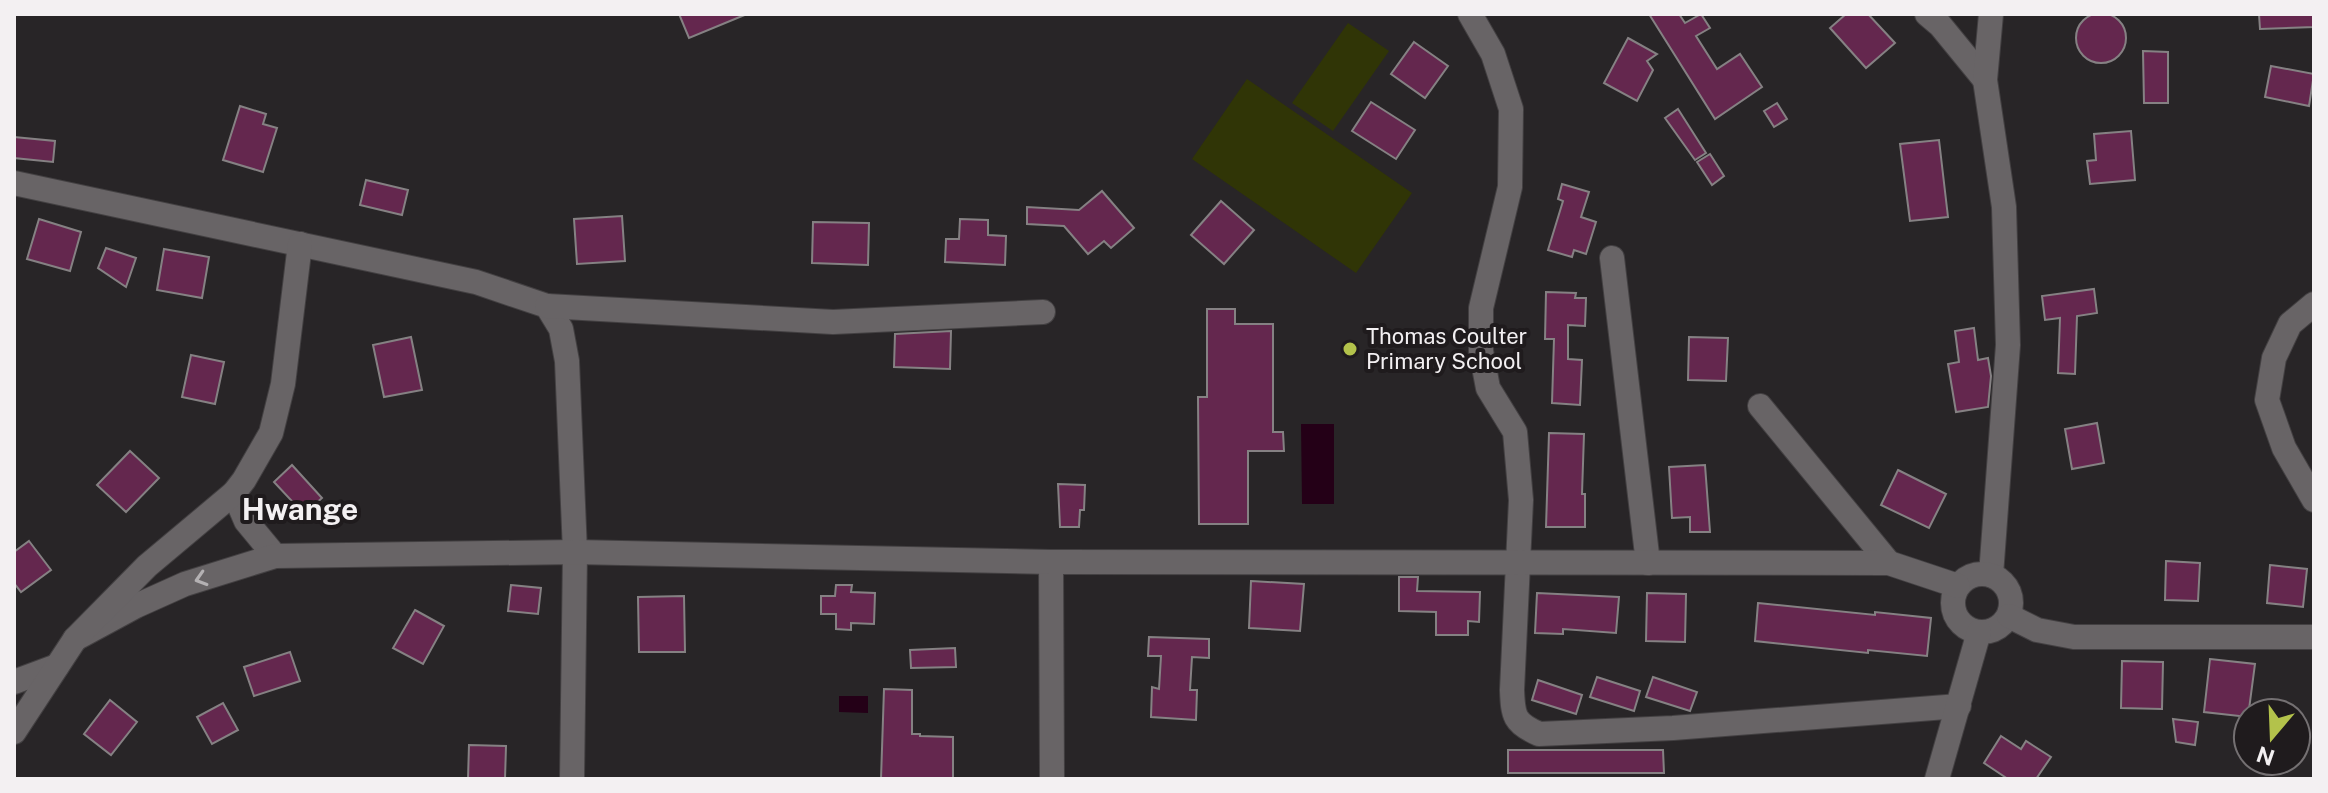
<svg xmlns="http://www.w3.org/2000/svg" width="2328" height="793" font-family="'Public Sans',sans-serif">
  <style>
    .green { fill: #303506 }
    .water { fill: #240017 }
    .building { fill: #64274e; stroke: #858183; stroke-width: 2 }
    .lines { fill: none; stroke-linecap: round; stroke-linejoin: round }
    .minor-casing { stroke: #434042; stroke-width: 26 }
    .minor { stroke: #686466; stroke-width: 24 }
    .oneway { stroke: #b4b1b3 }
    .poi-dot { fill: #b3c24b; stroke: #1f1b1d; stroke-width: 3 }
    .labels { text-anchor: middle; stroke-width: 8; stroke-linejoin: round; paint-order: stroke }
    .poi-label { font-size: 22px; fill: #f3f0f2; stroke: #1f1b1d; text-anchor: start }
    .district-label { font-size: 30px; font-weight: bold; fill: #f3f0f2; stroke: #1f1b1d }
  </style>
  <rect width="100%" height="100%" fill="#282527"/>
  <!-- green -->
  <g class="green">
    <path d="M1348,23L1389,51L1333,131L1292,103Z"/>
    <path d="M1247,79L1412,193L1356,273L1192,159Z"/>
  </g>
  <!-- water -->
  <g class="water">
    <path d="M1301,424H1334V504H1302Z"/>
    <path d="M839,696H868V713L839,712Z"/>
  </g>
  <!-- building -->
  <g class="building">
    <circle cx="2101" cy="38" r="25"/>
    <path d="M679,14H747L689,38Z"/>
    <path d="M1649,14H1679L1685,23L1701,14L1710,28L1696,36L1717,69L1740,54L1762,87L1715,119Z"/>
    <path d="M1846,14H1868L1895,43L1866,68L1830,28Z"/>
    <path d="M2259,14H2314V27L2260,29Z"/>
    <path d="M1628,38L1657,54L1647,61L1653,70L1637,101L1604,83Z"/>
    <path d="M1414,42L1448,66L1425,98L1391,74Z"/>
    <path d="M2143,51L2168,52V103H2144Z"/>
    <path d="M2271,66L2314,74L2309,106L2265,97Z"/>
    <path d="M1371,102L1415,130L1396,159L1352,131Z"/>
    <path d="M1777,103L1787,119L1774,127L1764,111Z"/>
    <path d="M240,106L266,114L263,124L277,128L263,172L223,160Z"/>
    <path d="M1678,109L1706,153L1695,160L1665,118Z"/>
    <path d="M2131,131L2135,180L2090,184L2087,161L2096,160L2094,134Z"/>
    <path d="M14,137L55,141L53,162L14,158Z"/>
    <path d="M1939,140L1948,217L1910,221L1900,144Z"/>
    <path d="M1710,154L1724,176L1712,185L1697,162Z"/>
    <path d="M366,180L408,190L402,215L360,205Z"/>
    <path d="M1562,184L1589,192L1581,217L1596,222L1586,254L1574,250L1572,257L1548,250L1563,201L1558,199Z"/>
    <path d="M1102,191L1134,228L1111,248L1104,241L1088,254L1064,226L1027,224V207L1079,210Z"/>
    <path d="M1221,201L1254,230L1224,264L1191,235Z"/>
    <path d="M622,216L625,261L577,264L574,219Z"/>
    <path d="M39,219L81,232L70,271L27,259Z"/>
    <path d="M960,219L988,220V235L1006,236L1005,265L945,262L946,239H959Z"/>
    <path d="M813,222L869,223L868,265L812,263Z"/>
    <path d="M106,248L136,258L126,287L98,268Z"/>
    <path d="M164,249L209,257L202,298L157,290Z"/>
    <path d="M2094,289L2097,313L2077,316L2075,374L2058,373L2060,318L2045,320L2042,296Z"/>
    <path d="M1546,292L1576,293L1575,298H1586L1585,326L1568,325V359L1582,360L1580,405L1552,403L1554,339H1545Z"/>
    <path d="M1207,309H1235V324H1273V432H1283L1284,451H1248V524H1199L1198,397H1207Z"/>
    <path d="M1974,328L1978,360L1988,358L1991,376L1988,407L1956,412L1948,364L1959,362L1955,331Z"/>
    <path d="M951,331L950,369L894,367L895,334Z"/>
    <path d="M411,337L422,390L384,397L373,345Z"/>
    <path d="M1689,337L1728,338L1726,381L1688,380Z"/>
    <path d="M191,355L224,362L215,404L182,397Z"/>
    <path d="M2097,423L2104,463L2072,469L2065,429Z"/>
    <path d="M1549,433L1584,434L1582,494H1585V527H1546Z"/>
    <path d="M130,451L159,478L126,512L97,485Z"/>
    <path d="M292,465L322,498L304,514L274,482Z"/>
    <path d="M1705,465L1710,532H1690V517L1672,518L1669,467Z"/>
    <path d="M1898,470L1946,494L1929,528L1881,505Z"/>
    <path d="M1058,484L1085,485L1084,510H1080L1079,527H1060Z"/>
    <path d="M29,541L51,570L21,592L14,583V552Z"/>
    <path d="M2166,561L2200,563L2198,601L2165,600Z"/>
    <path d="M2270,565L2307,569L2303,607L2267,603Z"/>
    <path d="M1399,577H1418L1417,591L1480,592L1479,622L1468,621V635H1436V612L1399,611Z"/>
    <path d="M1251,581L1304,584L1300,631L1249,628Z"/>
    <path d="M511,585L541,588L538,614L508,611Z"/>
    <path d="M836,585H852L851,592L875,593L874,624L851,623V630L836,629V614H821V596H835Z"/>
    <path d="M1537,593L1619,597L1616,633L1563,629V634L1535,633Z"/>
    <path d="M1647,593L1686,594L1685,642L1646,641Z"/>
    <path d="M684,596L685,652H639L638,597Z"/>
    <path d="M1758,603L1875,615V612L1931,618L1927,656L1868,650V653L1755,641Z"/>
    <path d="M415,610L444,626L423,664L393,648Z"/>
    <path d="M1149,637L1209,639V658L1192,657L1190,690H1197L1196,720L1151,717L1152,687L1159,689L1161,656H1148Z"/>
    <path d="M955,648L956,667L911,668L910,650Z"/>
    <path d="M290,652L300,681L254,696L244,667Z"/>
    <path d="M2210,659L2255,664L2248,717L2204,712Z"/>
    <path d="M2122,661L2163,662L2162,709L2121,708Z"/>
    <path d="M1597,677L1640,691L1634,711L1590,697Z"/>
    <path d="M1653,677L1697,692L1690,711L1646,697Z"/>
    <path d="M1538,680L1582,695L1576,714L1532,700Z"/>
    <path d="M884,689L912,690V734H920V736L953,737V779H881Z"/>
    <path d="M110,700L137,722L111,755L84,734Z"/>
    <path d="M223,703L238,730L212,744L197,717Z"/>
    <path d="M2173,719L2198,722L2195,745L2176,742Z"/>
    <path d="M2001,736L2021,749L2026,741L2051,757L2036,779H2008L1984,763Z"/>
    <path d="M469,745L506,746L505,779H468Z"/>
    <path d="M1508,750H1663L1664,773H1508Z"/>
  </g>
  <g class="lines">
    <defs>
      <g id="minor">
        <path d="M1470,14L1493,54L1511,109L1510,187L1481,308V351L1488,388L1515,432L1521,500L1512,690C1513,716 1514,723 1539,734L1673,728L1959,706"/>
        <path d="M1927,14L1940,25L1985,80"/>
        <path d="M1991,14L1985,80L2004,207L2008,345L1991,575"/>
        <path d="M14,183L476,282L547,306L561,329L567,361L575,552L572,779"/>
        <path d="M1612,258L1648,563"/>
        <path d="M2314,304L2290,324L2274,358L2267,400L2284,448L2314,500"/>
        <path d="M547,306L833,322L1043,312"/>
        <path d="M1760,406L1889,563"/>
        <path d="M234,493L246,521L275,556"/>
        <path d="M1051,562L1052,779"/>
        <circle cx="1982" cy="603" r="29"/>
        <path d="M2009,616L2037,630L2074,637H2314"/>
        <path d="M75,639L136,606L185,584L275,556L575,552L1051,562L1889,563L1958,586"/>
        <path d="M14,682L57,666"/>
        <path d="M14,732L75,639L147,566L234,493L244,480L271,433L283,384L300,244"/>
        <path d="M1937,779L1979,632"/>
      </g>
    </defs>
    <!-- minor casing -->
    <use href="#minor" class="minor-casing"/>
    <!-- minor -->
    <use href="#minor" class="minor"/>
  </g>
  <!-- one-way arrows -->
  <defs><path id="oneway-chevron" d="M-2-3.5L2.5 0L-2 3.5" fill="none" stroke-width="1.6" stroke-linecap="round" stroke-linejoin="round" transform="scale(2)"/></defs>
  <use class="oneway" href="#oneway-chevron" transform="translate(201 579) rotate(163)"/>
  <!-- markers -->
  <circle class="poi-dot" cx="1350" cy="349" r="8"/>
  <g class="labels">
    <!-- poi labels -->
    <g class="poi-label">
      <text x="1366" y="344">Thomas Coulter<tspan x="1366" dy="25">Primary School</tspan></text>
    </g>
    <!-- district labels -->
    <g class="district-label">
      <text x="300" y="520">Hwange</text>
    </g>
  </g>
  <!-- border -->
  <rect width="2328" height="793" fill="none" stroke="#f3f0f2" stroke-width="32"/>
  <!-- north arrow -->
  <g transform="translate(2272 737) rotate(199)"><circle r="38" fill="#1f1b1d" stroke="#747072" stroke-width="2"/>
  <path d="M0-6L14 30L0 20L-14 30Z" fill="#b3c24b"/>
  <text y="-12" font-size="22" font-weight="bold" text-anchor="middle" fill="#f3f0f2">N</text>
  </g>
</svg>
